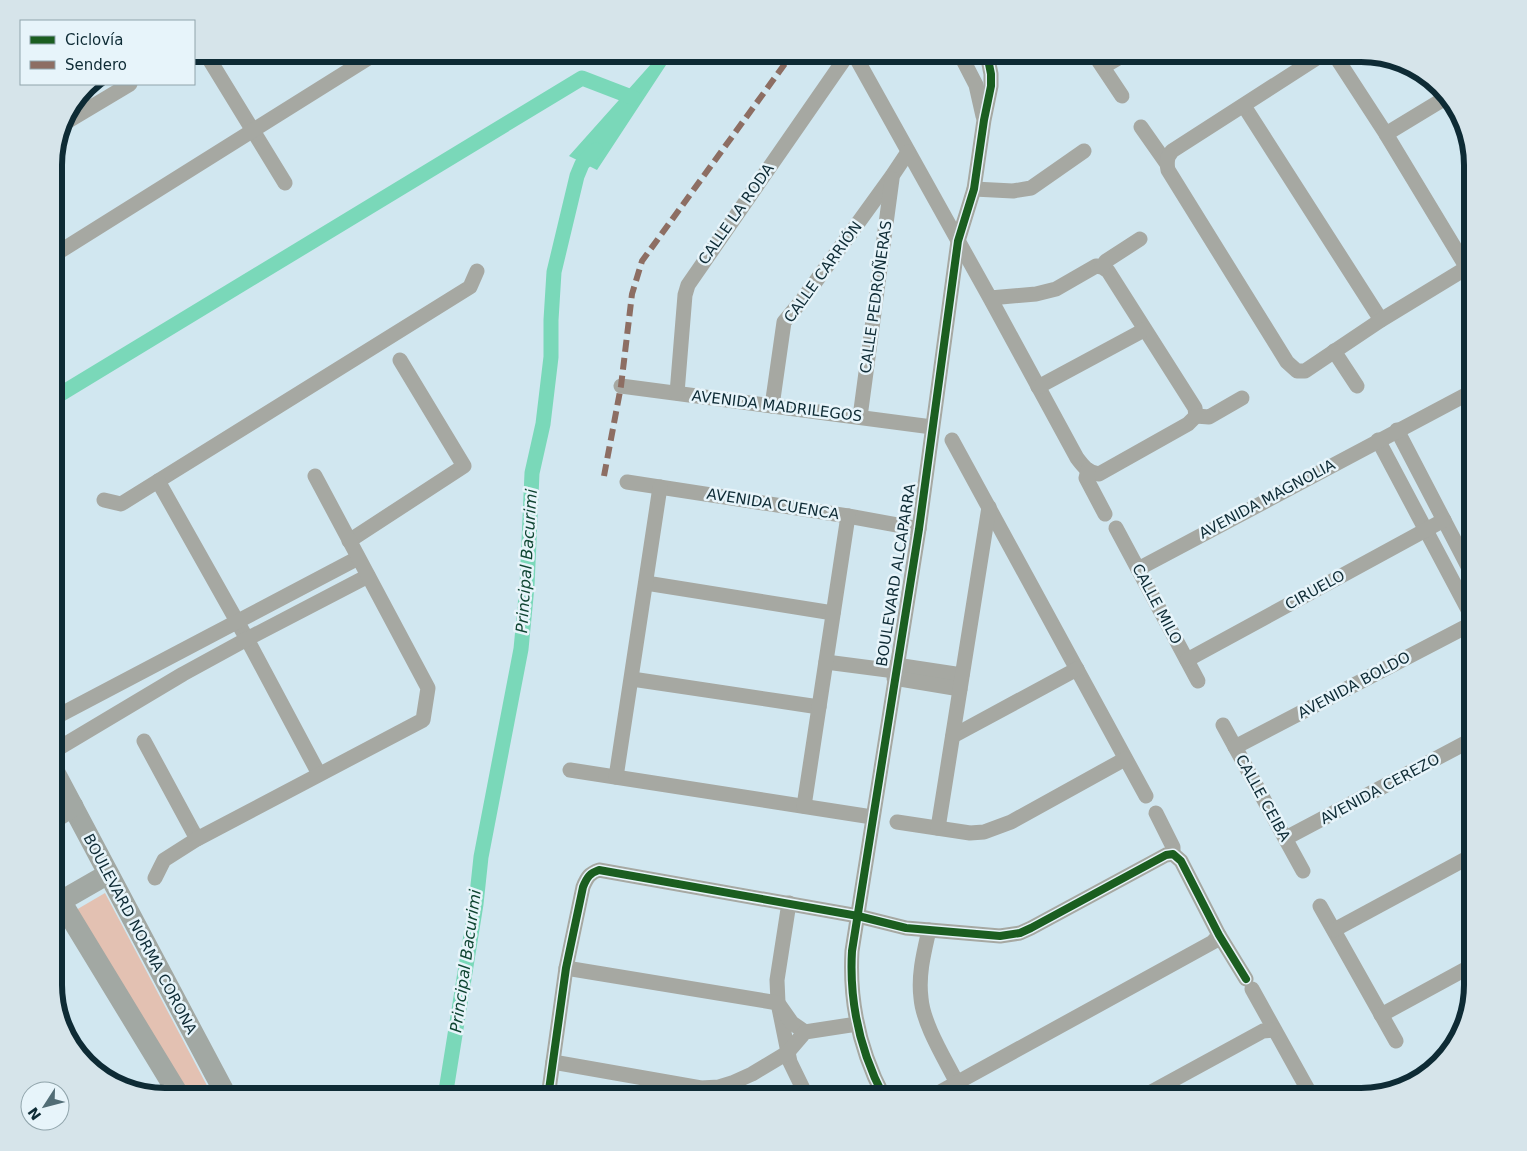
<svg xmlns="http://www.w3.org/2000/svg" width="1527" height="1151" font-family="'DejaVu Sans',sans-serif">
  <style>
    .green { fill: #e3c1b2 }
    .water { fill: #7ad8b9 }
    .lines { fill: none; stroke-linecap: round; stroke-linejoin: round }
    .canal { stroke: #7ad8b9; stroke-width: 15 }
    .street { stroke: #a6a8a2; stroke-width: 15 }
    .secondary { stroke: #a2a8a3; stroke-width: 21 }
    .quiet { stroke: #8d6e63; stroke-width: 6; stroke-dasharray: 12 6; stroke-linecap: butt }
    .cycleway-casing { stroke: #e7f4fa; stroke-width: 11 }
    .cycleway { stroke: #1b5e20; stroke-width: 8 }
    .labels { text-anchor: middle; stroke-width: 5; stroke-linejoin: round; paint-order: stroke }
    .street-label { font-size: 15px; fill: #0e2b35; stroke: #e7f4fa }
    .water-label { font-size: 16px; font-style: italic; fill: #104532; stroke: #e7f4fa }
    .rim { fill: none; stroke: #0e2b35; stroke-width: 6 }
  </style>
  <rect width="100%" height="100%" fill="#d1e7f0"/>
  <!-- green -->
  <path class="green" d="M105,893L213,1097H190L76,910Z"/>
  <!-- water -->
  <path class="water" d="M660,54H677L666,65L597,170L569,156Z"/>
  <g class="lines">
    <!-- canal -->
    <g class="canal">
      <path d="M54,398L582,78L634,98"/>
      <path d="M445,1097L476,904L481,857L521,649L527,586L532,473L543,424L551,357V320L554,272L577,176L582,164L596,150"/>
    </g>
    <!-- street -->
    <g class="street">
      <path d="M206,54L285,183"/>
      <path d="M854,54L990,298L1077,458C1083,466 1088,473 1099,474L1188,424L1196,416L1195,408L1108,271L1102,267L1096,266L1056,289L1036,294L990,298"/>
      <path d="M960,54L976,85L983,116"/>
      <path d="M1094,54L1122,96"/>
      <path d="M1334,54L1386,134L1467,268"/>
      <path d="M1103,67L1125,54"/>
      <path d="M1244,106L1381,320"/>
      <path d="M63,124L130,84"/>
      <path d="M1141,127L1167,164L1168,170L1287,362L1297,371H1305L1381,320L1473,264"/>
      <path d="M1386,134L1447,97"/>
      <path d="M1167,164L1168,157L1172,151L1323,54"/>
      <path d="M974,189L1013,191L1031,188L1084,151"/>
      <path d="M54,255L375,54"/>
      <path d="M1102,267L1106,261L1140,239"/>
      <path d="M1334,351L1357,386"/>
      <path d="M621,386L932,427"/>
      <path d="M1038,387L1144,330"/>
      <path d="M677,393L685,295L688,285L848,54"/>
      <path d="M772,406L784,322L803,299L892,176L908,152"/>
      <path d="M1196,416L1209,417L1242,398"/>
      <path d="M860,417L892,179"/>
      <path d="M1397,430L1473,576"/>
      <path d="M952,440L1146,796"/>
      <path d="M1378,440L1473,619"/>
      <path d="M1088,470L1086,478L1105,514"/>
      <path d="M158,481L470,287L477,271"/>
      <path d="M627,482L848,516L919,529"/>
      <path d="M104,500L121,504L158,481L247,639L319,774"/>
      <path d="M1116,528L1198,681"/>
      <path d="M349,541L464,466L400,360"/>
      <path d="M1138,569L1473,391"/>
      <path d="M646,583L833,613"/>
      <path d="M1187,660L1444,520"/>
      <path d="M826,662L895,671"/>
      <path d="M896,665L962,675"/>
      <path d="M894,678L960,689"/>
      <path d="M632,679L819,707"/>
      <path d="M54,718C155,664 257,612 358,558"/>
      <path d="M1223,725L1303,871"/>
      <path d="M953,736L1077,669"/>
      <path d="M144,741L197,839"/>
      <path d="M1235,747L1473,623"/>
      <path d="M54,751L183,674L247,639L368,576"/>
      <path d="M570,770L872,817"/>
      <path d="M616,777L660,487"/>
      <path d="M804,806L848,516"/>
      <path d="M1156,813L1173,847V854"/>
      <path d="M897,822L970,833L984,832L1011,822L1125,759"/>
      <path d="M938,828L989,507"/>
      <path d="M1286,838L1473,739"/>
      <path d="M155,878L164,860L197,839L423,720L428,688L315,476"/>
      <path d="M789,903L777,980L778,1003L790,1062L807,1097"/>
      <path d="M1320,906L1396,1041"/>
      <path d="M929,930C924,952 918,975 921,998C923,1024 945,1059 957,1083"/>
      <path d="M1334,930L1473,855"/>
      <path d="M566,968L778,1003L792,1023L805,1032"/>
      <path d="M1252,989L1312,1097"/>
      <path d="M1381,1015L1473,965"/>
      <path d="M553,1062L701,1088L719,1087L732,1083L752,1074L787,1053L805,1032L857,1024"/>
      <path d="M548,1097L566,968L583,887C587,877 590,873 599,870L858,916L906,928L1000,936L1020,933L1031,928L1166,855L1173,854L1181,861L1219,935L1246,979"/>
      <path d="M884,1097C860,1051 849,1003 852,951L919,529L958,241L974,189L984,120L991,86V74L987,54"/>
      <path d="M931,1097L1213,942L1219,935"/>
      <path d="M1142,1097L1263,1031L1274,1030"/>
    </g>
    <!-- secondary -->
    <g class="secondary">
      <path d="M54,771L227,1097"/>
      <path d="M54,818L73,806"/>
      <path d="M54,890L180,1097"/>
      <path d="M54,905L108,874"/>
    </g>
    <!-- quiet -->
    <path class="quiet" d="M604,476L621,386L632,294L642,261L792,54"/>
    <defs>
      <g id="cycleway">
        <path d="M548,1097L566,968L583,887C587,877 590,873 599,870L858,916L906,928L1000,936L1020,933L1031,928L1166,855L1173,854L1181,861L1219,935L1246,979"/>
        <path d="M884,1097C860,1051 849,1003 852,951L919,529L958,241L974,189L984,120L991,86V74L987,54"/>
      </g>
    </defs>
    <!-- cycleway casing -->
    <use href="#cycleway" class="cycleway-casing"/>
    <!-- cycleway -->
    <use href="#cycleway" class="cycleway"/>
  </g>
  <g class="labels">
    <!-- street labels -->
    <g class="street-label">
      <text transform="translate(736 214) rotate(-55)" y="5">CALLE LA RODA</text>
      <text transform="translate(823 272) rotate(-54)" y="5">CALLE CARRIÓN</text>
      <text transform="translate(876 297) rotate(-82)" y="5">CALLE PEDROÑERAS</text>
      <text transform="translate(777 406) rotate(7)" y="5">AVENIDA MADRILEGOS</text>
      <text transform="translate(1267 499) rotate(-28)" y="5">AVENIDA MAGNOLIA</text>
      <text transform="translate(773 504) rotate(9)" y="5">AVENIDA CUENCA</text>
      <text transform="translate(896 575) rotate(-81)" y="5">BOULEVARD ALCAPARRA</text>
      <text transform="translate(1315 590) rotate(-29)" y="5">CIRUELO</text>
      <text transform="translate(1157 604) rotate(62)" y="5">CALLE MILO</text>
      <text transform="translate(1354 685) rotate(-28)" y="5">AVENIDA BOLDO</text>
      <text transform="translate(1380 789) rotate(-28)" y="5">AVENIDA CEREZO</text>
      <text transform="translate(1263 798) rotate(61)" y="5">CALLE CEIBA</text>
      <text transform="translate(140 934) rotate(62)" y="5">BOULEVARD NORMA CORONA</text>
    </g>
    <!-- water labels -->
    <g class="water-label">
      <text transform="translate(526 561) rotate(-86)" y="6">Principal Bacurimi</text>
      <text transform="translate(465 961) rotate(-82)" y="6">Principal Bacurimi</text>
    </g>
  </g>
  <!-- crop -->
  <path d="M0 0H1527V1151H0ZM165 62H1361A103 103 0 0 1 1464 165V985A103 103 0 0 1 1361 1088H165A103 103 0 0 1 62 985V165A103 103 0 0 1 165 62Z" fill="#d6e4ea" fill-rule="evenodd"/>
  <path class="rim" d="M165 62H1361A103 103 0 0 1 1464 165V985A103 103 0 0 1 1361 1088H165A103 103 0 0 1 62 985V165A103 103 0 0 1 165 62Z"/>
  <!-- legend -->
  <rect x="20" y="20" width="175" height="65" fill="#e7f4fa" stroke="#90a4ab"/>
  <rect x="30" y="36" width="25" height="8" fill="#1b5e20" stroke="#90a4ab"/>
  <text x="65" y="45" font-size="15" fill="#0e2b35">Ciclovía</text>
  <rect x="30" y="61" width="25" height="8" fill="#8d6e63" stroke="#90a4ab"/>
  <text x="65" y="70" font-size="15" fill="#0e2b35">Sendero</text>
  <!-- north arrow -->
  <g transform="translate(45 1106) rotate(234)"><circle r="24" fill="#e7f4fa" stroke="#90a4ab"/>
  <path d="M0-4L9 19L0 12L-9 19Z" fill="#526d76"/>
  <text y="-8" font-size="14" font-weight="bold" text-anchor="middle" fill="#0e2b35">N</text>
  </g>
</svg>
